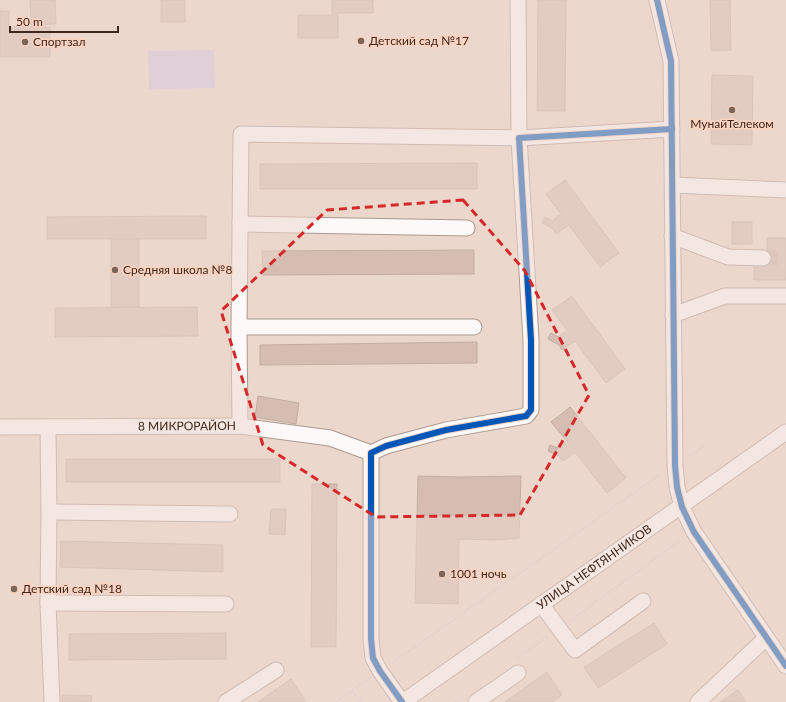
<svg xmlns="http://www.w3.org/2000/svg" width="786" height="702" font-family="Lato,sans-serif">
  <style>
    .green { fill: #d1c5e1 }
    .building { fill: #d5bdb1; stroke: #c2ada3 }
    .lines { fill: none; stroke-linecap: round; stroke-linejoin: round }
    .minor-tunnel { stroke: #c9b4a9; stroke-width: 15; stroke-dasharray: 15 8; stroke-linecap: butt }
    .minor-casing { stroke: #ae998f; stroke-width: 17 }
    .path { stroke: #d4ceca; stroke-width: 2.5; stroke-dasharray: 2 2; stroke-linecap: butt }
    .minor { stroke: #fcf9f8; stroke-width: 15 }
    .cycleway-casing { stroke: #f9d2c0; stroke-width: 8 }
    .cycleway { stroke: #0057b8; stroke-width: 6 }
    .marked { fill: none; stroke: #d62828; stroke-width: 3; stroke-dasharray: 8 5; stroke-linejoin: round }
    .poi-dot { fill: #7c6559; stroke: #f9d2c0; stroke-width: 1.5 }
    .labels { text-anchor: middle; stroke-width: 3.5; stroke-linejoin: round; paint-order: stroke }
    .poi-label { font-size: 12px; fill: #3f271b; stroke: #f9d2c0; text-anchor: start }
    .street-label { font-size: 12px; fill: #3f271b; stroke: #f9d2c0 }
  </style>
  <rect width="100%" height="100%" fill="#ecd7cd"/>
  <!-- green -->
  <path class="green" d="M214,50L215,88L149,89L148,51Z"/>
  <!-- building -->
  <g class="building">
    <path d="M30,0H55L56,24L31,25Z"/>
    <rect x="161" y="0" width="24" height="22"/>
    <path d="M332,0H373V13H338V38H298V15H332Z"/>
    <path d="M538,0H566L565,111H537Z"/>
    <path d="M710,0H730L731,50L711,51Z"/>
    <path d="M0,11H9V27H50V57H0Z"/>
    <path d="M712,75L753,76L752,145L711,144Z"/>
    <path d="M477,163V189H260V164Z"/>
    <path d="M565,180L619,253L600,267L569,225L556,234L552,228L542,223L545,217L552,221L561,214L546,194Z"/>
    <path d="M206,216V239H47V217Z"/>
    <rect x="732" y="222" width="20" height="22"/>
    <path d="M767,238H786V280H754V260H767Z"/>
    <rect x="111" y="239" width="28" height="68"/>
    <path d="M474,250V274L263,275L262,251Z"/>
    <path d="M572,296L625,369L606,383L575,341L562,350L559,345L548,339L551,333L558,337L567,330L552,310Z"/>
    <path d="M197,307L198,336L55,337V308Z"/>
    <path d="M477,342V363L260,365V345Z"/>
    <path d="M258,396L299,403L296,424L255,417Z"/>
    <path d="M570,407L626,478L607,493L575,452L563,461L559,456L548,451L550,445L558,448L567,441L551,422Z"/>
    <rect x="66" y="459" width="214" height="23"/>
    <path d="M418,476L460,477L521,476L519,538L497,540L459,539L458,604L415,603Z"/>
    <path d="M312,484H337L336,647H311Z"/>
    <path d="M271,509H286L285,535L269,534Z"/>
    <path d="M61,541L223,545V572L60,567Z"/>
    <path d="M654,623L667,644L598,688L584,667Z"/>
    <path d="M226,633V659L69,660V634Z"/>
    <path d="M547,672L562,695L552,702H505Z"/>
    <path d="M291,679L305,700L302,702H258Z"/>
    <path d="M738,690L746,702H720Z"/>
    <path d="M62,695L92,696L91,702H62Z"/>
  </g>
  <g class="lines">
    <!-- minor-tunnel -->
    <path class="minor-tunnel" d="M763,258H786"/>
    <defs>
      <g id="minor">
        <path d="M657,0L671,61L675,465L677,487L682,507L694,532L786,666"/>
        <path d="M673,185L786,190"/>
        <path d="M240,224L467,228"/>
        <path d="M672,236L728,257L763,258"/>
        <path d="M673,315L725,296H786"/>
        <path d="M239,327H474"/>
        <path d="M240,426L239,327L241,134L519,138L672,129"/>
        <path id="s1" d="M0,427L240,426L330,438L371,453"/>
        <path d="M48,427L49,512L48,603L52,702"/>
        <path d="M49,512L230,514"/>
        <path d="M48,603L226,604"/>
        <path d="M541,604L575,650L643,601"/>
        <path d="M226,702L276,670"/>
        <path d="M402,702L380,671L373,658L371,639V453L386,446L446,430L526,416L531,410V340L519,138L518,0"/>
        <path id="s2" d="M403,702L786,432"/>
        <path d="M476,702L518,673"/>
        <path d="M698,702L766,638"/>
      </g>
    </defs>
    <!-- minor casing -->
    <use href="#minor" class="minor-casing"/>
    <!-- path -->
    <g class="path">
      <path d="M689,456L705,446"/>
      <path d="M570,621L682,539"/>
      <path d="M516,659L548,636"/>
      <path d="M392,663L661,474"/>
      <path d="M352,691L360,702"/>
      <path d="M336,702L370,678"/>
      <path d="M455,702L463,697"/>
    </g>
    <!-- minor -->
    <use href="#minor" class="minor"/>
    <defs>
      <g id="cycleway">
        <path d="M657,0L671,61L675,465L677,487L682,507L694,532L786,666"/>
        <path d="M402,702L380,671L373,658L371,639V453L386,446L446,430L526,416L531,410V340L519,138L672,129"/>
      </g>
    </defs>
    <!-- cycleway casing -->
    <use href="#cycleway" class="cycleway-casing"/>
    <!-- cycleway -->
    <use href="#cycleway" class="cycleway"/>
  </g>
  <!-- marked area -->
  <path d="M0 0H786V702H0ZM463,200L525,271L589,395L520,515L376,517L263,445L221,311L327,210Z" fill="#ecd7cd" fill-opacity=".55" fill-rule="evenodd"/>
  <path class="marked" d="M463,200L525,271L589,395L520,515L376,517L263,445L221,311L327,210Z"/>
  <!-- markers -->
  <g class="poi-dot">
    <circle cx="361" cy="41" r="4"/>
    <circle cx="25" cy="42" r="4"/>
    <circle cx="732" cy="110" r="4"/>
    <circle cx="115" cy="270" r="4"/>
    <circle cx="442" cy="574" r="4"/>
    <circle cx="14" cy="589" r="4"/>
  </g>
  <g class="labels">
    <!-- poi labels -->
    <g class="poi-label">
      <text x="369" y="45">Детский сад №17</text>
      <text x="33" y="46">Спортзал</text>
      <text x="732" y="128" text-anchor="middle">МунайТелеком</text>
      <text x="123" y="274">Средняя школа №8</text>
      <text x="450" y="578">1001 ночь</text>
      <text x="22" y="593">Детский сад №18</text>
    </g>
    <!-- street labels -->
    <g class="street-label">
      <text dy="4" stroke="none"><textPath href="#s1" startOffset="187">8 МИКРОРАЙОН</textPath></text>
      <text dy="4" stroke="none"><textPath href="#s2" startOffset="234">УЛИЦА НЕФТЯННИКОВ</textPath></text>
    </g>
  </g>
  <!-- scale -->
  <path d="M10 26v6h108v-6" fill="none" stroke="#3f271b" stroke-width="2"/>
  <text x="16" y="26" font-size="12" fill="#3f271b" stroke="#f9d2c0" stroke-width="3" paint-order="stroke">50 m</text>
</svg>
